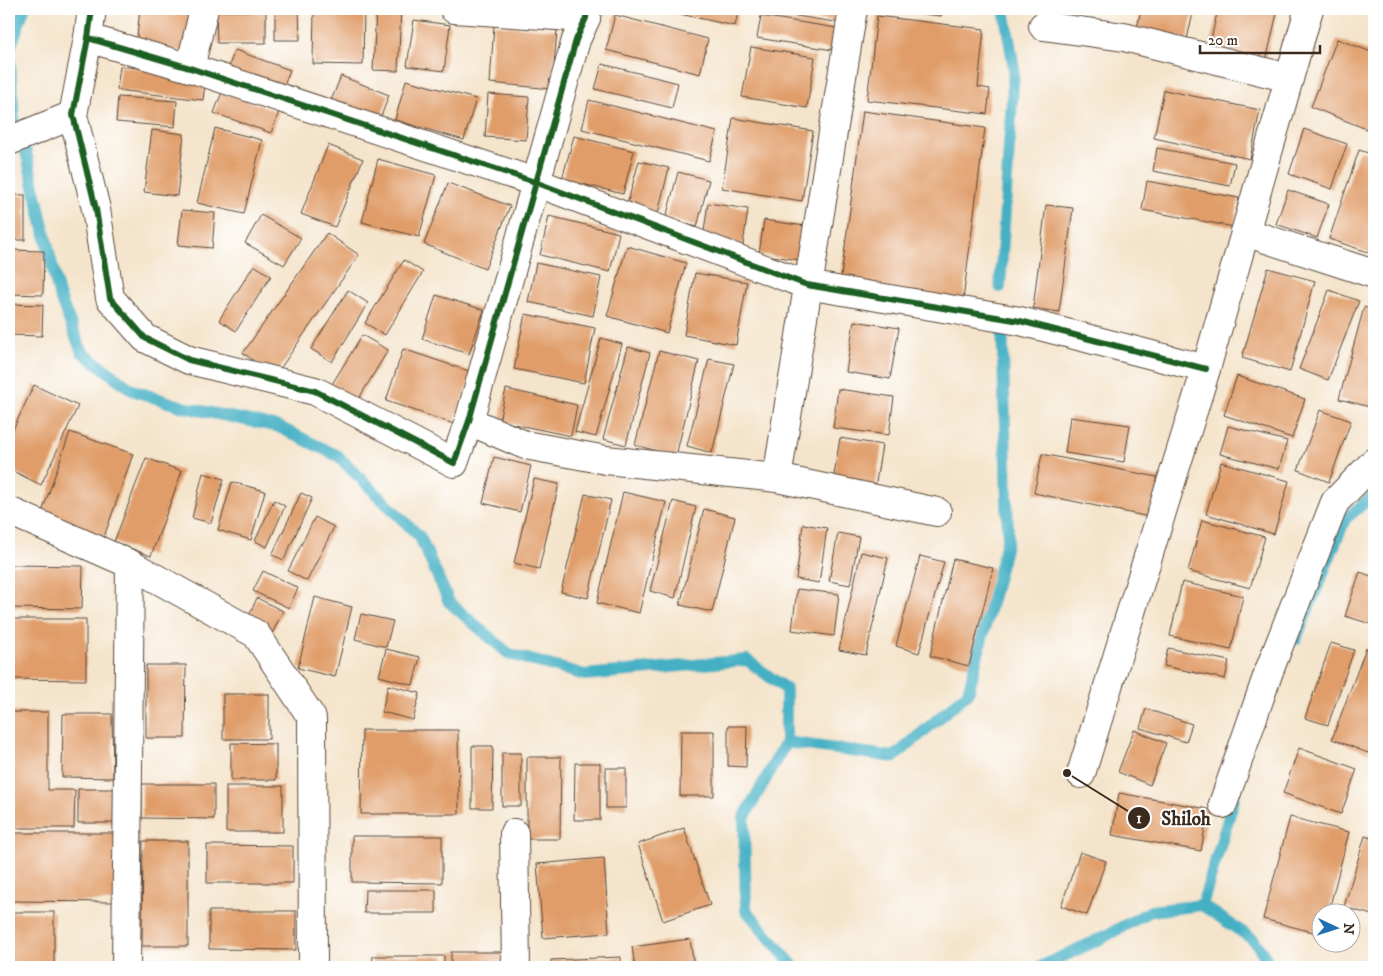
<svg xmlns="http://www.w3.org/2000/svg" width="1383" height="976" font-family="'IM FELL DW Pica',serif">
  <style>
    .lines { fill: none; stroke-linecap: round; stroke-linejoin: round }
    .stream { stroke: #45b0c4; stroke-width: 12 }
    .building { fill: #e09d69 }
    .street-casing { stroke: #574638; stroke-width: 30 }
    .street { stroke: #fff; stroke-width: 28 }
    .cycleway-casing { stroke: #fff; stroke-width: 9 }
    .cycleway { stroke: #1b5e20; stroke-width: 6 }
    .leader { fill: none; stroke: #3b2a1e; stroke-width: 2 }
    .callout-dot { fill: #3b2a1e; stroke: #fff; stroke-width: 2 }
    .mark-label { font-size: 15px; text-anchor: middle; font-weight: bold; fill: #fff }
    .callout-label { font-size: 19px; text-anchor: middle; font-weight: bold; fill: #3b2a1e; stroke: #fff; stroke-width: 4; stroke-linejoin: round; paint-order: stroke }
  </style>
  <rect width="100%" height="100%" fill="#fff"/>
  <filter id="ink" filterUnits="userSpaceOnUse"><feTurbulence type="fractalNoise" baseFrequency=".02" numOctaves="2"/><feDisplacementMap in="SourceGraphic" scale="10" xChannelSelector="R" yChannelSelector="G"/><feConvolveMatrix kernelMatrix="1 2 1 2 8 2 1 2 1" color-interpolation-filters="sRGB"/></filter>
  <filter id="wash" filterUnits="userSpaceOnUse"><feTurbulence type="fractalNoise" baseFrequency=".0096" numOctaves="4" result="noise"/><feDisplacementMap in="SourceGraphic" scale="20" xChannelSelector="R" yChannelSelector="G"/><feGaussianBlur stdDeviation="1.12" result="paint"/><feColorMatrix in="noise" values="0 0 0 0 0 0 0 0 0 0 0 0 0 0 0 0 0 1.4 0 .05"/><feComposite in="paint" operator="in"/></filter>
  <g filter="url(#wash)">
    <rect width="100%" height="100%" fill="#f4e4cb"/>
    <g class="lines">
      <!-- stream -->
      <g class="stream">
        <path d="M24,9L9,51L14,122L26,152L59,295L82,352L132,390L183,407L279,427L338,456L420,537L449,602L509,654L585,675L747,660L786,689V742L744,818L746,910L794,967"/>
        <path d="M1000,287L1014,69L1004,9"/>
        <path d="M1296,639L1345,519L1374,495"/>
        <path d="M786,742L894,757L968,693L1008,537L1002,318"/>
        <path d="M1202,905L1234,800"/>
        <path d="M1040,967L1102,938L1151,911L1202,905L1254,940L1272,967"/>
      </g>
    </g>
    <g id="blocks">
      <!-- building -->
      <g class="building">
        <path d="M140,9H155L194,13L189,52L136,46Z"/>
        <path d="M275,9H299L300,40H275Z"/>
        <path d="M314,9H364L363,65L313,64Z"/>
        <path d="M376,9H401L398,71L373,70Z"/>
        <path d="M657,9H739L735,26Z"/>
        <path d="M765,9H843L841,23L765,11Z"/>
        <path d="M887,9H942L941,16L887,10Z"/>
        <path d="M1141,9H1194L1187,39L1137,28Z"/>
        <path d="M1218,9H1258L1277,13L1266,61L1209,48Z"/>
        <path d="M216,11H266V43H217Z"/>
        <path d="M615,15L708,39L700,74L606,50Z"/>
        <path d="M761,16L843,29L839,51L757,38Z"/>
        <path d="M877,16L984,29L978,87L990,89L987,114L867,100Z"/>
        <path d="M414,20L450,25L444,71L407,66Z"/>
        <path d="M494,25L557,30L552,89L490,83Z"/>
        <path d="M1337,39L1374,53V132L1311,107Z"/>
        <path d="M751,47L815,57L807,108L742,97Z"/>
        <path d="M235,50L290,70L282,91L227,71Z"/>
        <path d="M602,64L678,83L672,108L595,89Z"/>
        <path d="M120,66L206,76L203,100L117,90Z"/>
        <path d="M341,76L389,95L379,122L330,103Z"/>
        <path d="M406,80L476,99L464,140L395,120Z"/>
        <path d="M1164,90L1260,110L1250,159L1154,138Z"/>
        <path d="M222,92L279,112L271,133L214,113Z"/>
        <path d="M488,94L529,97L526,140L485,137Z"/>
        <path d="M118,97L177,101L175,127L116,122Z"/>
        <path d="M589,100L717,132L709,161L582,129Z"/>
        <path d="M863,111L985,128L963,300L840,284Z"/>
        <path d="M733,118L813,131L802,201L722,188Z"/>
        <path d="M215,128L262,140L244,214L197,203Z"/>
        <path d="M1304,129L1347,144L1332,189L1289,174Z"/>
        <path d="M152,130L184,134L177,196L144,192Z"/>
        <path d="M574,136L634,151L623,194L562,179Z"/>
        <path d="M328,145L363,159L335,227L301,214Z"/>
        <path d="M1157,148L1235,163L1230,186L1153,171Z"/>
        <path d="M1359,150L1374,155V254L1329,239Z"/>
        <path d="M378,159L436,175L419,237L362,222Z"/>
        <path d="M639,161L669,168L658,213L627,205Z"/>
        <path d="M678,172L709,180L697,227L666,218Z"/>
        <path d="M1147,181L1239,198L1234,227L1142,210Z"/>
        <path d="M448,183L510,206L485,269L424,244Z"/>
        <path d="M1288,190L1329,204L1317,238L1276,224Z"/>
        <rect x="9" y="195" width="16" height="45"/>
        <path d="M708,203L748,209L743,245L703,238Z"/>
        <path d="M1046,205L1073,208L1059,312L1033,308Z"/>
        <path d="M182,210L215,213L212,248L178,245Z"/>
        <path d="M261,215L301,238L284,265L245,243Z"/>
        <path d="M549,216L619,233L610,272L540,255Z"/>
        <path d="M764,220L805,226L799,260L759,254Z"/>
        <path d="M327,233L359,255L275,376L243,353Z"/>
        <path d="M627,246L686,263L667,333L607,316Z"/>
        <path d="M9,250L44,251L43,295L9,294Z"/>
        <path d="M404,260L423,272L385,335L365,323Z"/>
        <path d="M536,263L601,277L593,316L528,302Z"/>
        <path d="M254,265L271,276L236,331L219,320Z"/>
        <path d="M1268,268L1315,281L1290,372L1242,358Z"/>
        <path d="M695,273L747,282L736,345L684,335Z"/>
        <path d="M348,290L368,303L332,362L311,349Z"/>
        <path d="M1329,290L1359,301L1328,380L1299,369Z"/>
        <path d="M436,295L484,310L469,354L422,339Z"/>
        <path d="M9,304L43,305L42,336L9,335Z"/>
        <path d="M1364,307L1374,310V408L1339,399Z"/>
        <path d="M525,314L595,328L584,383L514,369Z"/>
        <path d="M854,321L899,328L890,379L846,372Z"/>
        <path d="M362,335L388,350L355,405L329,389Z"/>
        <path d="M601,338L622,344L596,437L575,432Z"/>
        <path d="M628,347L650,353L626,445L603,439Z"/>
        <path d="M403,349L472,372L454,424L386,401Z"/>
        <path d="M659,351L699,361L676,456L635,445Z"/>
        <path d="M709,359L734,364L712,453L687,446Z"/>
        <path d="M1237,376L1305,399L1292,438L1224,415Z"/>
        <path d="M34,385L78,406L41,485L9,469V438Z"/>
        <path d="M506,389L577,405L571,436L499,421Z"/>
        <path d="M838,389L894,397L889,435L833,428Z"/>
        <path d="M1320,410L1351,421L1329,482L1298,470Z"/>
        <path d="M1070,417L1130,425L1124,462L1065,453Z"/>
        <path d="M1228,426L1287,441L1279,469L1220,454Z"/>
        <path d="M70,432L133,454L104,537L41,515Z"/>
        <path d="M840,438L882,445L875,488L833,481Z"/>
        <path d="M1042,454L1162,478L1154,518L1034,493Z"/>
        <path d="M494,457L531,466L520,512L483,503Z"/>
        <path d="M146,458L182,471L151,556L114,542Z"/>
        <path d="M1221,462L1289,481L1274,534L1206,514Z"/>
        <path d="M203,473L224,479L211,523L192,518Z"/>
        <path d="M534,479L559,484L539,569L514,563Z"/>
        <path d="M232,482L265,491L251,540L218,530Z"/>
        <path d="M623,492L666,502L639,613L597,603Z"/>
        <path d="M301,493L312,498L284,560L272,555Z"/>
        <path d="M585,494L611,500L588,598L561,592Z"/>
        <path d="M274,500L285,506L267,547L255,541Z"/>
        <path d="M673,501L696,507L675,598L650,591Z"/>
        <path d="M704,509L735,517L712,612L680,605Z"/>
        <path d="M315,517L334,527L307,581L288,571Z"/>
        <path d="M1202,520L1265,537L1250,588L1188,571Z"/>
        <path d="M803,524L827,528L819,583L796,579Z"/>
        <path d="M838,533L859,537L850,585L829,581Z"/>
        <path d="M861,552L888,558L866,655L839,650Z"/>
        <path d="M920,556L944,562L919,653L896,646Z"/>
        <path d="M953,559L993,568L969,666L930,656Z"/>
        <path d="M9,565L83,566L82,609L9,608Z"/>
        <path d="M263,571L298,588L289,608L253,591Z"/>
        <path d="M1360,572L1374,577V625L1345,616Z"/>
        <path d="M1182,582L1243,596L1231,650L1170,636Z"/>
        <path d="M797,589L839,594L834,636L792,630Z"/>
        <path d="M315,597L352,607L335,677L298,668Z"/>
        <path d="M257,598L283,611L272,634L246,622Z"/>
        <path d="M361,614L393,621L386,647L355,639Z"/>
        <path d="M9,619H86V680L9,679Z"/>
        <path d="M1331,643L1354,650L1328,725L1305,718Z"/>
        <path d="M1168,648L1229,661L1225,679L1164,666Z"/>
        <path d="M1366,648L1374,651V738L1368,753L1332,739Z"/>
        <path d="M386,649L420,657L413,685L379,676Z"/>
        <path d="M146,665H186L185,738H146Z"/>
        <path d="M388,685L420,693L413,720L382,712Z"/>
        <rect x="223" y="694" width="46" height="45"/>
        <path d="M1146,709L1192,724L1186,742L1140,728Z"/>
        <path d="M9,712H48V790H75L74,828H9Z"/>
        <path d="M63,714H112L113,778L62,777Z"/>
        <path d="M728,726H747L746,767L728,766Z"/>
        <path d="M362,730H458L459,814H361Z"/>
        <path d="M1134,730L1166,743L1150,785L1118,772Z"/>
        <path d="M681,731H714V796H680Z"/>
        <path d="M231,743L276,744V780H231Z"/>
        <path d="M472,746H493L492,808H472Z"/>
        <path d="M1299,748L1357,769L1341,814L1283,793Z"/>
        <rect x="502" y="753" width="19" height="53"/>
        <path d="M527,757H561L560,839H527Z"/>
        <path d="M575,763H600V820H574Z"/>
        <rect x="606" y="768" width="20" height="40"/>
        <path d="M142,784H214V819L142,818Z"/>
        <rect x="226" y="786" width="57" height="46"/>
        <path d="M78,789H122L123,823H78Z"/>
        <path d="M1119,793L1208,809L1201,851L1112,835Z"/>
        <path d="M1290,817L1349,832L1328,914H1320V934L1263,919Z"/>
        <path d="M684,828L710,905L663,921L638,844Z"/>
        <path d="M9,833H115L114,902L9,901Z"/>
        <path d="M352,836H442V883L352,882Z"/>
        <path d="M1365,836L1374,839V907L1372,915L1344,907Z"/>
        <path d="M143,841H188V946H142Z"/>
        <path d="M207,845L293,846V883H207Z"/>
        <path d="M1080,852L1106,861L1087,915L1061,906Z"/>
        <path d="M604,858L609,933L543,938L537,864Z"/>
        <path d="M365,890H436V913H364Z"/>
        <path d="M209,911H296V950L209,949Z"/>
        <rect x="9" y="912" width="45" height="52"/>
        <path d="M690,939L694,967H635L632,947Z"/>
        <rect x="451" y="952" width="62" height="15"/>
        <path d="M373,956H444V967H372Z"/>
        <path d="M621,957V967H551V960Z"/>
      </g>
    </g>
  </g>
  <g filter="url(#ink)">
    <use href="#blocks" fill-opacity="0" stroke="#574638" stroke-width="1"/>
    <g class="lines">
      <defs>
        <g id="street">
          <path d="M92,9L88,38L73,115L96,209L110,298L145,338L189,360L315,391L454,463L469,421L576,40L586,18L587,9"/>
          <path d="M454,9L586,18"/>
          <path d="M1043,26L1124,37L1289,78"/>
          <path d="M88,38L190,68L535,182L807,285L1020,321L1206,369"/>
          <path d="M190,68L204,9"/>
          <path d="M9,141L73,115"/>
          <path d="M1245,232L1374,274"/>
          <path d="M469,421L525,445L606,460L777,478L937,512"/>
          <path d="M777,478L853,9"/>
          <path d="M9,511L130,564L256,634L312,718L313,967"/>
          <path d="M1081,774L1206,369L1309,9"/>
          <path d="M1223,804L1269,671L1335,502L1374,462"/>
          <path d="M514,833L516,967"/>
          <path d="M126,967L130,564"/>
        </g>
      </defs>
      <!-- street casing -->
      <use href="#street" class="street-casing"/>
      <!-- street -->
      <use href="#street" class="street"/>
      <defs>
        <g id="cycleway">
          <path d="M92,9L88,38L73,115L96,209L110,298L145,338L189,360L315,391L454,463L469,421L576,40L586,18L587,9"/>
          <path d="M88,38L190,68L535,182L807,285L1020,321L1206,369"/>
        </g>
      </defs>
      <!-- cycleway casing -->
      <use href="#cycleway" class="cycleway-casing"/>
      <!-- cycleway -->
      <use href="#cycleway" class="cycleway"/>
    </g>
  </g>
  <!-- callouts -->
  <path class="leader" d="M1067 773L1139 818"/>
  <g class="callout-dot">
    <circle cx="1067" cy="773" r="5"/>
    <circle cx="1139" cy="818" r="12"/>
  </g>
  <g class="mark-label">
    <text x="1139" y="823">1</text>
  </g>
  <g class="callout-label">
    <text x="1186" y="825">Shiloh</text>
  </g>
  <!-- margin -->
  <rect width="1383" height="976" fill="none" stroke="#fff" stroke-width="30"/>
  <!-- north arrow -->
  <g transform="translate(1336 928) rotate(94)"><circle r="24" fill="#ffffff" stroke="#b1aaa5"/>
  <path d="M0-4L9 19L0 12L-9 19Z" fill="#1f6fb2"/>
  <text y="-8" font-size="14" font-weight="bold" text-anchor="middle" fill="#3b2a1e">N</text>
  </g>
  <!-- scale -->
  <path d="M1200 45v8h120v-8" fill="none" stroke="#3b2a1e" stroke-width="2.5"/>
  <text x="1208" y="45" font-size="15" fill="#3b2a1e" stroke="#ffffff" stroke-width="4" paint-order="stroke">20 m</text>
</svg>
